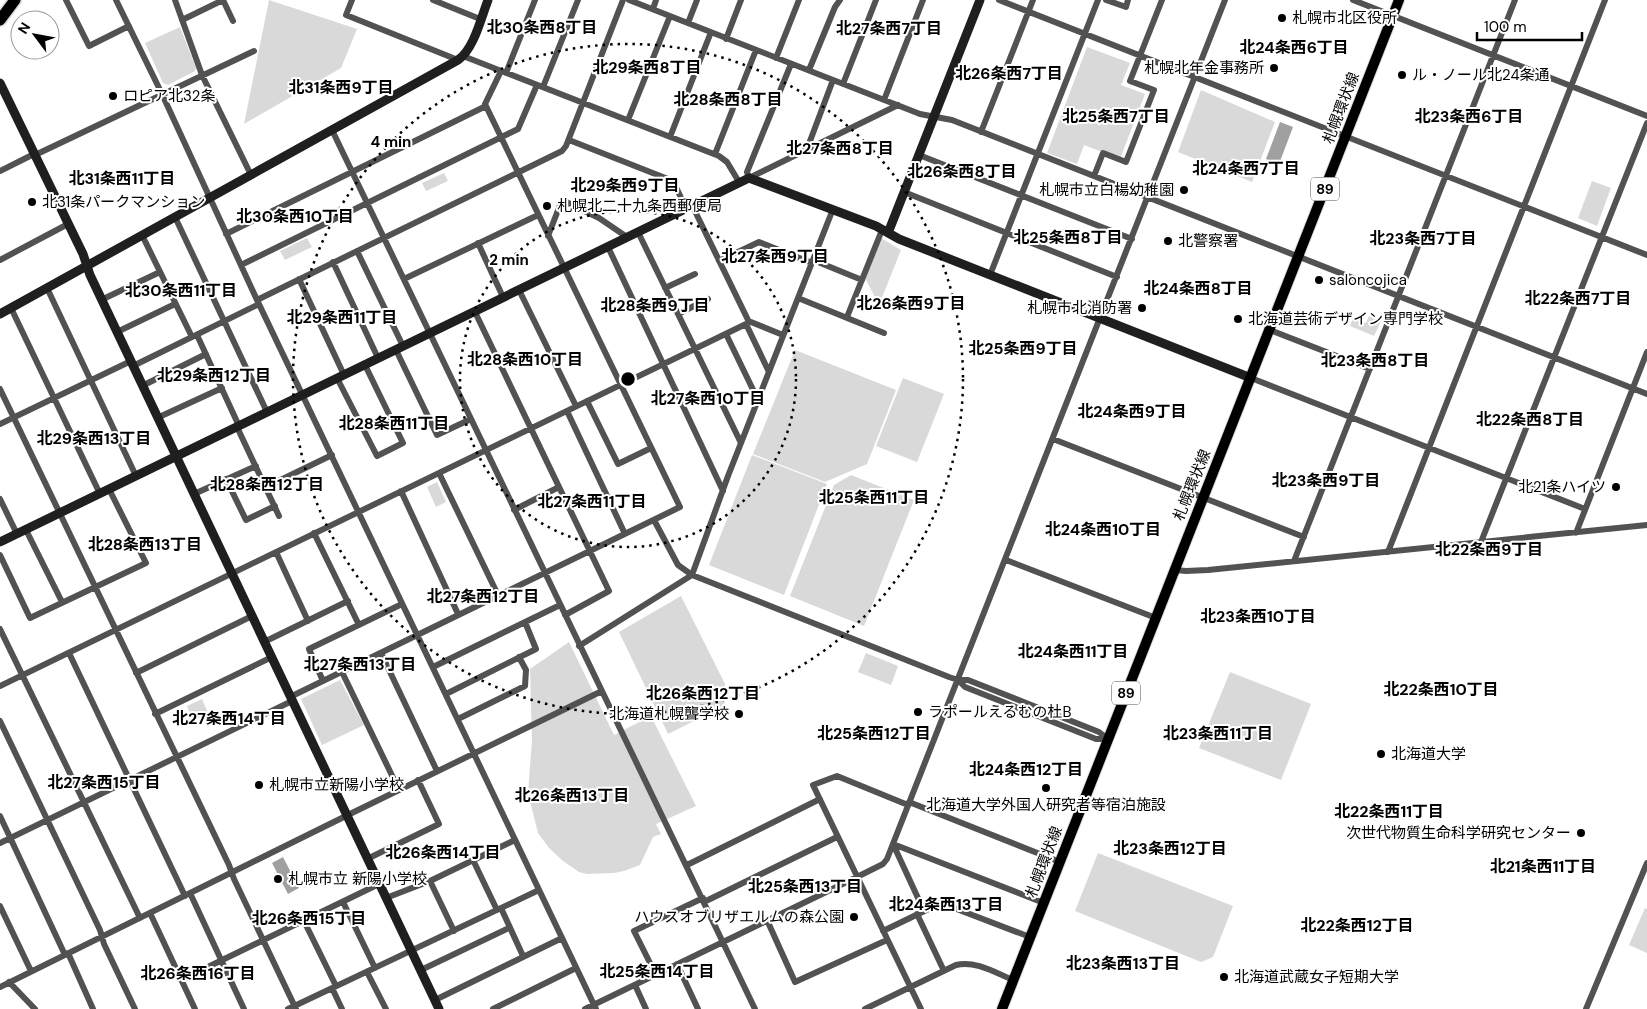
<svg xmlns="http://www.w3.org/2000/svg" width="1647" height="1009" viewBox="0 0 1647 1009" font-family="'DM Sans','Noto Sans JP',sans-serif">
	<rect width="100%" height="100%" fill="#fff"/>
	<!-- green -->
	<path fill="#d9d9d9" d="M269,0l88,29 -16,39 -97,56z
		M180,27l16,41 -1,3 -27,14 -5,-2 -18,-40z
		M1087,47l43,16 -9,22 24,9 -25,65 -36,-14 -7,19 -30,-11z
		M1201,90l74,32 -23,60 -74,-30z
		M444,173l4,8 -22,10 -4,-8z
		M1592,181l19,7 -14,38 -19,-8z
		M307,238l5,9 -27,13 -5,-9z
		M881,238l20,12 -22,55 -14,-27z
		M1369,316l12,5 -7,15 -24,-10 3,-8 13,5z
		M795,350l101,40 -29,74 -42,18 -72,-28z
		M903,378l41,16 -27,68 -41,-16z
		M752,455l75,29 -43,111 -75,-30z
		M851,475l63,25 -50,126 -74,-30 44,-111z
		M437,482l9,20 -10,5 -9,-20z
		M681,596l44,88 -1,22 -56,28 -49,-102z
		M569,642l45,93 37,-19 45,90 -40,18 5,10 -8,3 -13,28 -16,6 -10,2 -27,1 -8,-2 -16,-11 -14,-13 -11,-15 -10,-40 4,-53 -2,-71z
		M866,653l32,13 -7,19 -33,-13z
		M1230,672l81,32 -30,76 -82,-32z
		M340,680l24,45 -42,20 -21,-46z
		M202,699l6,14 -15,8 -6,-15z
		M1098,853l135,53 -20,51 -12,5 -126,-51z
		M1645,908l2,1v44l-18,-8z"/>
	<!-- water -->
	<path fill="#a0a0a0" d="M1280,122l13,5 -14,37 -13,-5z
		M283,857l16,31 -11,6 -16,-31z"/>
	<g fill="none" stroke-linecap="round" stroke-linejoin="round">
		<defs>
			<path id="primary" d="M1002,1009l397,-1009"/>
			<path id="highway" d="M0,20l15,-20"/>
		</defs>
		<!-- primary casing -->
		<use href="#primary" stroke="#dbdbdb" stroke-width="12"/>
		<!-- highway casing -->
		<use href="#highway" stroke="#dbdbdb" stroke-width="14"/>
		<!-- street -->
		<path stroke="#525252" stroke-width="6" d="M66,0l23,46 40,-20
			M116,0l46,94 95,206 339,709
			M175,0l27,75 49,100
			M223,0l10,21
			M352,0l-6,15 112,45
			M433,0l47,19
			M629,0l291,114 32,6 695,274
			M999,0l648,255
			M1106,0l20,7 2,-7
			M1353,0l294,116
			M653,9l3,-9
			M182,20l41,-20
			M688,23l9,-23
			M726,39l15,-39
			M463,56l256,100 8,6 12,20
			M776,58l23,-58
			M791,64l-44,108 2,6 149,-73
			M809,70l26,-63 5,-7
			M506,73l29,-73
			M843,84l33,-84
			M543,87l35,-87
			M884,100l39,-100
			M628,120l42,-104
			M332,130l423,879
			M981,132l52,-132
			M670,137l41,-105
			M569,140l104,41 13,27
			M807,149l26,-69
			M715,154l41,-104
			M35,155l219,-104
			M919,155l213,84
			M0,171l34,-17
			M1094,176l9,-23 23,9 28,-72 -24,-9 32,-81
			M904,192l213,85
			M692,205l57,117
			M175,217l92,195
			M638,232l103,211
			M226,234l260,-128
			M142,235l50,102
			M548,236l14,-36 37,18 28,19
			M478,243l25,54
			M608,247l115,244
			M357,251l46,95
			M0,260l68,-36
			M813,260l49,20
			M719,261l40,-19 53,21
			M333,262l45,96
			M241,265l277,-136 19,-44
			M990,275l108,-275
			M299,279l45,96
			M404,279l134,-64
			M47,288l89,188
			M665,288l30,-14
			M519,290l57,116
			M798,298l86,35
			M101,300l59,-28
			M257,300l305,-149 4,-5 57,-146
			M11,308l89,186
			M475,312l134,279 -44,24
			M678,314l30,-15
			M847,317l35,-87
			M746,324l23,48
			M1270,330l100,39
			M117,332l58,-28
			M726,334l32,66
			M197,335l42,91
			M396,350l41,85 34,-16
			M133,366l126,-62
			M337,378l40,78 26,-13 -38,-78
			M1251,378l334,131
			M142,386l64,-32
			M0,389l229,476 5,14 62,130
			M587,401l31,63 33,-16
			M567,411l58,123
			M157,418l65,-30
			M0,424l131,-63
			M237,427l42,89
			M1053,439l251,98
			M439,473l59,122
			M226,479l20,41 29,-14
			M266,487l66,-32
			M401,491l57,123
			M194,494l62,-28
			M0,499l17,35
			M514,510l45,-23
			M654,520l24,45 14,10 36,-99 105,-267
			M26,530l36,72
			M314,533l45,92
			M1576,533l71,-181
			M1481,542l166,-419
			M276,552l32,69
			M1388,552l217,-552
			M0,555l30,63 116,-55 -37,-74
			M1006,560l150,58
			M1294,561l221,-561
			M1175,570l11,1 22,-1 439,-45
			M0,629l140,289
			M264,642l84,-41
			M579,646l113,-71 257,102 9,3 7,7 131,52h12
			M69,653l116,243
			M381,653l56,118
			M433,667l127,-62
			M342,672l57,118
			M136,673l116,-57
			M958,680h10l131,52 9,7
			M323,681l-14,-32 93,-45
			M0,686l746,-362 5,-2 32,13
			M446,694l90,-45 -11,-27
			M290,697l390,-190 -195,-403 16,-33
			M155,714l117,-57
			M458,719l67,-33 1,-16 -7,-13
			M0,721l100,209 4,14 31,65
			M909,802l151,60
			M908,805l-71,-29 -24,9 108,224
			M0,816l65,139
			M0,843l292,-142
			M893,844l151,59
			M893,844l31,67
			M367,859l72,-35 -21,-44
			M473,860l24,50
			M687,865l133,-66
			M430,881l24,50
			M190,893l54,116
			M386,898l44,-17 85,-41
			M343,902l32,66
			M704,902l133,-65
			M0,906l31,65
			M501,908l22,48
			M150,913l45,96
			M917,914l27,57
			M767,920l28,62 92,-42
			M304,921l32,65
			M883,931l58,-28 89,34
			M68,953l25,56
			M677,964l21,45
			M421,970l88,-42
			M367,972l19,37
			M656,975l-22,-44 69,-33
			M181,980l198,-96
			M9,982l26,27
			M635,985l11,24
			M0,987l354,-175 248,-121
			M332,988l10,21
			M435,1000l127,-62
			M288,1009l251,-119
			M493,1009l83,-41
			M585,1009l272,-132 26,-13 4,-5 338,-859
			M865,1009l91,-44c19,-5 40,8 57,15
			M1586,1009l61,-146"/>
		<!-- secondary -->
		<path stroke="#1f1f1f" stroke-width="9" d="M0,83l83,171 7,21 349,734
			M888,233l92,-233
			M0,314l458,-254c16,-11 23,-42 30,-60
			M0,542l749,-364 127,48 23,13 352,139"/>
		<!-- primary -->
		<use href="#primary" stroke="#000" stroke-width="10"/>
		<!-- highway -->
		<use href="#highway" stroke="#000" stroke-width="11"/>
	</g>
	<!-- distance rings -->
	<g fill="none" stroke="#000" stroke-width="2.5" stroke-dasharray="2.5 5">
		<circle cx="628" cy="379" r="168"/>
		<circle cx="628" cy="379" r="335"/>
	</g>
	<!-- markers -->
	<g fill="#000" stroke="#fff" stroke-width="2">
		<circle cx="1282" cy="18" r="5"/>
		<circle cx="1274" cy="68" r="5"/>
		<circle cx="1402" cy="75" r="5"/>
		<circle cx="113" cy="96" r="5"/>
		<circle cx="1184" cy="190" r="5"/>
		<circle cx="32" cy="202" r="5"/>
		<circle cx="547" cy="206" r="5"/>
		<circle cx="1168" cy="241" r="5"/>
		<circle cx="1319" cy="280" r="5"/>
		<circle cx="1142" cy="308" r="5"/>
		<circle cx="1238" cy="319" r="5"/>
		<circle cx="1616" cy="487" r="5"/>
		<circle cx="918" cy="712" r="5"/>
		<circle cx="739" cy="714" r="5"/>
		<circle cx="1381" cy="754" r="5"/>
		<circle cx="259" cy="785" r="5"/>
		<circle cx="1046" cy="788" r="5"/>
		<circle cx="1581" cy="833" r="5"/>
		<circle cx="278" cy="879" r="5"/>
		<circle cx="854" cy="917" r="5"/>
		<circle cx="1224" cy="977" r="5"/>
	</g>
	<g text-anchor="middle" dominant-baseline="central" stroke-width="4" stroke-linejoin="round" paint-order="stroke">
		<!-- shield labels -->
		<g fill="#fff" stroke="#4c4c4c" stroke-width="1">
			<rect x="1311" y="177.5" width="28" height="23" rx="4"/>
			<rect x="1112" y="681.5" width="28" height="23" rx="4"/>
		</g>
		<g font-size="14" font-weight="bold" fill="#000">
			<text x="1325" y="189">89</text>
			<text x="1126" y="693">89</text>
		</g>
		<!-- poi labels -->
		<g font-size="15" fill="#000" stroke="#fff" text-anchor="start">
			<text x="1292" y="18">札幌市北区役所</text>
			<text x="1264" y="68" text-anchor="end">札幌北年金事務所</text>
			<text x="1412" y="75">ル・ノール北24条通</text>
			<text x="123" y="96">ロピア北32条</text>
			<text x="1174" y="190" text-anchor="end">札幌市立白楊幼稚園</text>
			<text x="42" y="202">北31条パークマンション</text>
			<text x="557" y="206">札幌北二十九条西郵便局</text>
			<text x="1178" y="241">北警察署</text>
			<text x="1329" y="280">saloncojica</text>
			<text x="1132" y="308" text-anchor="end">札幌市北消防署</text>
			<text x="1248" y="319">北海道芸術デザイン専門学校</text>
			<text x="1606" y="487" text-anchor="end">北21条ハイツ</text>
			<text x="928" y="712">ラポールえるむの杜B</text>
			<text x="729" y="714" text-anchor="end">北海道札幌聾学校</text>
			<text x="1391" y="754">北海道大学</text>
			<text x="269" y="785">札幌市立新陽小学校</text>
			<text x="1046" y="805" text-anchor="middle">北海道大学外国人研究者等宿泊施設</text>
			<text x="1571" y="833" text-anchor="end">次世代物質生命科学研究センター</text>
			<text x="288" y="879">札幌市立 新陽小学校</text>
			<text x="844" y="917" text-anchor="end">ハウスオブリザエルムの森公園</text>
			<text x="1234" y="977">北海道武蔵女子短期大学</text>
		</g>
		<!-- street labels -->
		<g font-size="15" fill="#000" stroke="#fff">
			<text transform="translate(1341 108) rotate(-69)">札幌環状線</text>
			<text transform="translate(1192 485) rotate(-68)">札幌環状線</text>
			<text transform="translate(1044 862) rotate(-69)">札幌環状線</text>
		</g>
		<!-- neighbourhood labels -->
		<g font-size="16" font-weight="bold" fill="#000" stroke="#fff">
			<text x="542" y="27">北30条西8丁目</text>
			<text x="889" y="28">北27条西7丁目</text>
			<text x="1294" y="47">北24条西6丁目</text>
			<text x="647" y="67">北29条西8丁目</text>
			<text x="1009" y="73">北26条西7丁目</text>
			<text x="341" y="87">北31条西9丁目</text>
			<text x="728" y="99">北28条西8丁目</text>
			<text x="1116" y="116">北25条西7丁目</text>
			<text x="1469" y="116">北23条西6丁目</text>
			<text x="840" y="148">北27条西8丁目</text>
			<text x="1246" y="168">北24条西7丁目</text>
			<text x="962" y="171">北26条西8丁目</text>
			<text x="122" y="178">北31条西11丁目</text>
			<text x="625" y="185">北29条西9丁目</text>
			<text x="295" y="216">北30条西10丁目</text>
			<text x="1068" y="237">北25条西8丁目</text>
			<text x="1423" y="238">北23条西7丁目</text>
			<text x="775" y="256">北27条西9丁目</text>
			<text x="1198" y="288">北24条西8丁目</text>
			<text x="181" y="290">北30条西11丁目</text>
			<text x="1578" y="298">北22条西7丁目</text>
			<text x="911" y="303">北26条西9丁目</text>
			<text x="655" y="305">北28条西9丁目</text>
			<text x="342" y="317">北29条西11丁目</text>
			<text x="1023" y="348">北25条西9丁目</text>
			<text x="525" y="359">北28条西10丁目</text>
			<text x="1375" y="360">北23条西8丁目</text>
			<text x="214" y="375">北29条西12丁目</text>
			<text x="708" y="398">北27条西10丁目</text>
			<text x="1132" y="411">北24条西9丁目</text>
			<text x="1530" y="419">北22条西8丁目</text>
			<text x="394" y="423">北28条西11丁目</text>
			<text x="94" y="438">北29条西13丁目</text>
			<text x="1326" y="480">北23条西9丁目</text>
			<text x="267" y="484">北28条西12丁目</text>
			<text x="874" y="497">北25条西11丁目</text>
			<text x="592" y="501">北27条西11丁目</text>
			<text x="1103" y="529">北24条西10丁目</text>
			<text x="145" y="544">北28条西13丁目</text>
			<text x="1489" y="549">北22条西9丁目</text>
			<text x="483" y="596">北27条西12丁目</text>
			<text x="1258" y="616">北23条西10丁目</text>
			<text x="1073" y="651">北24条西11丁目</text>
			<text x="360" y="664">北27条西13丁目</text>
			<text x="1441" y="689">北22条西10丁目</text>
			<text x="703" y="693">北26条西12丁目</text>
			<text x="229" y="718">北27条西14丁目</text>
			<text x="874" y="733">北25条西12丁目</text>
			<text x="1218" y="733">北23条西11丁目</text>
			<text x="1026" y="769">北24条西12丁目</text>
			<text x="104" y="782">北27条西15丁目</text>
			<text x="572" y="795">北26条西13丁目</text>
			<text x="1389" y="811">北22条西11丁目</text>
			<text x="1170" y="848">北23条西12丁目</text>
			<text x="443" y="852">北26条西14丁目</text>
			<text x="1543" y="866">北21条西11丁目</text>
			<text x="805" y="886">北25条西13丁目</text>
			<text x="946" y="904">北24条西13丁目</text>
			<text x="309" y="918">北26条西15丁目</text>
			<text x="1357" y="925">北22条西12丁目</text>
			<text x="1123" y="963">北23条西13丁目</text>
			<text x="657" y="971">北25条西14丁目</text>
			<text x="198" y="973">北26条西16丁目</text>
		</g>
	</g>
	<circle cx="628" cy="379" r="8" fill="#000" stroke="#fff" stroke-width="2.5"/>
	<g font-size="15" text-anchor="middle" font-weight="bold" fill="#000" stroke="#fff" stroke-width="4" stroke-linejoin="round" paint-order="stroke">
		<text x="391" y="147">4 min</text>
		<text x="509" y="265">2 min</text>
	</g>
	<!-- north arrow -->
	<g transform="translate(35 35) rotate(302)"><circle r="24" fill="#ffffff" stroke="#999999"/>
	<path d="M0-4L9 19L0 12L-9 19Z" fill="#000000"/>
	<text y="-8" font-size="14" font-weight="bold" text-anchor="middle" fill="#000000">N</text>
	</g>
	<!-- scale -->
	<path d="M1477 32v8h105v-8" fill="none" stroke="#000000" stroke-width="2.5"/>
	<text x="1484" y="32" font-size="15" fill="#000000" stroke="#ffffff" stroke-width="4" paint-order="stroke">100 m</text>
</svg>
